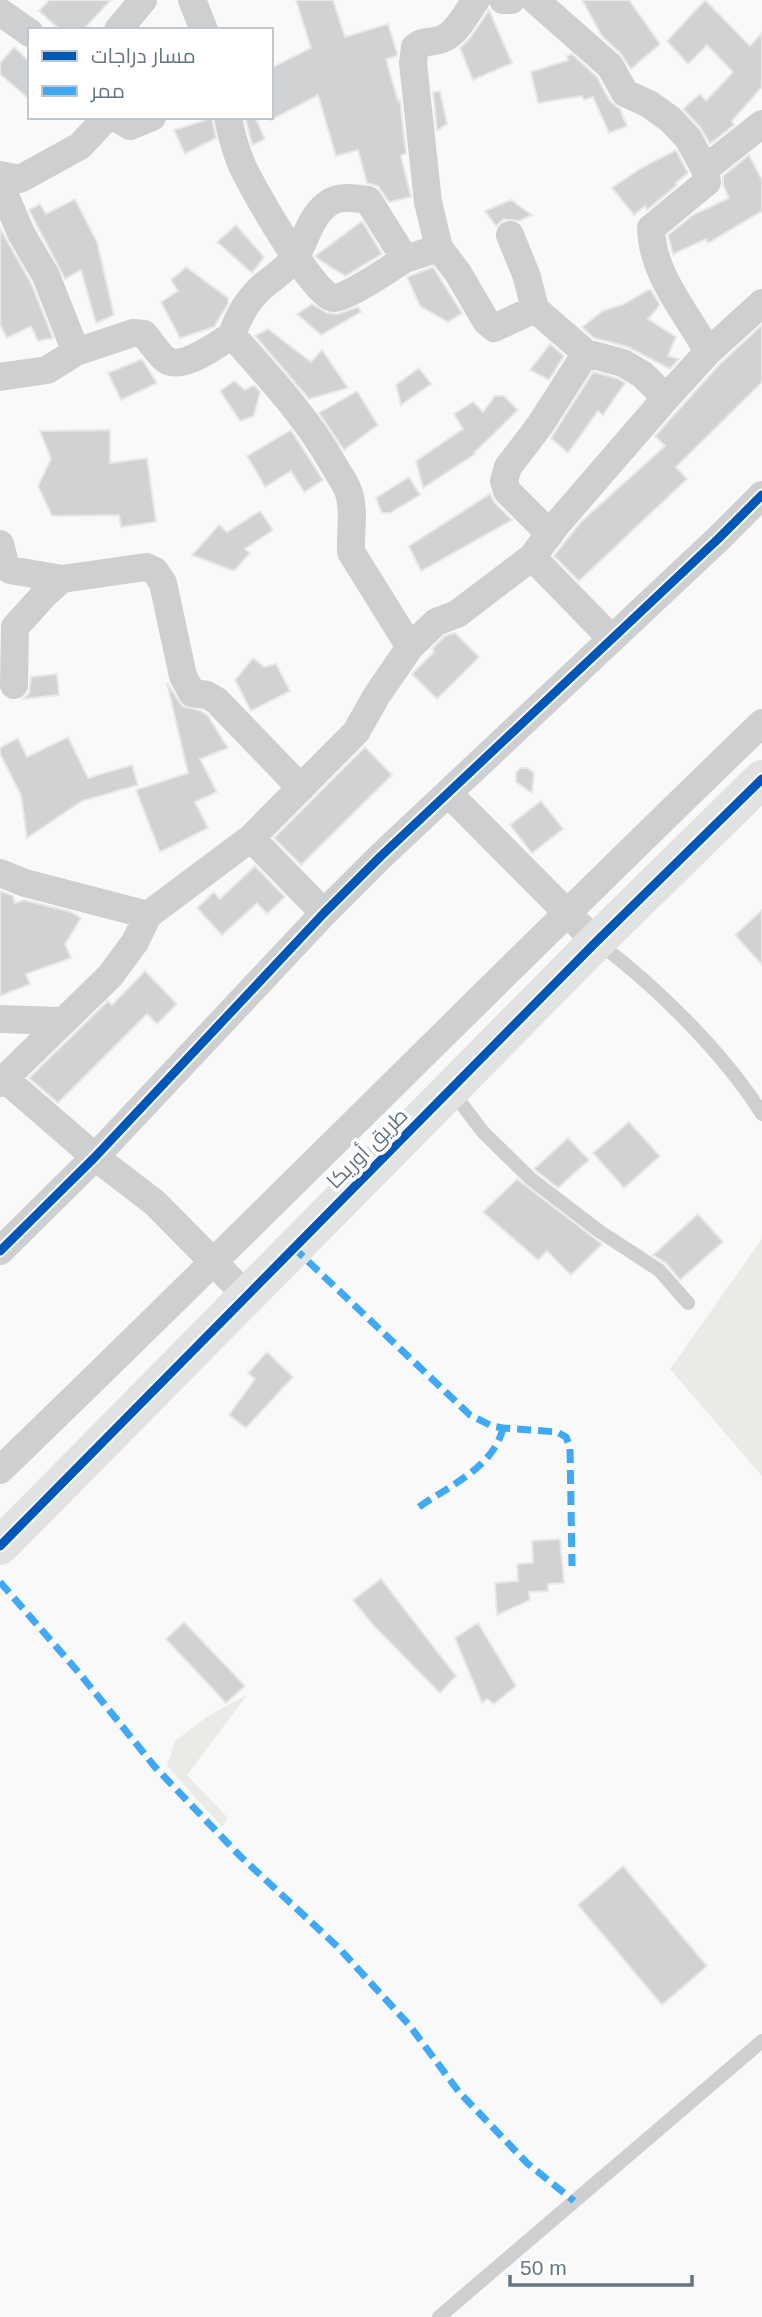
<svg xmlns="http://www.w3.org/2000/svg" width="762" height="2317" viewBox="0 0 762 2317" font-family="Arial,Cairo,sans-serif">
	<rect width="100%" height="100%" fill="#f9f9f9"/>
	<!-- green -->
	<path fill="#e8ebe6" d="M762,1239v237l-92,-107z
		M247,1695l-60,80 41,43 -6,9 -55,-61 8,-25 33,-25z"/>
	<!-- building -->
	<path fill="#d0d2d3" stroke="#e8e8e8" stroke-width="2" d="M49,0h62l-28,30h-23l-21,-19z
		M296,0h37l12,37 43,-13 9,29v3l-11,3 12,42 2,-1 6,53 -5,3 10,41 -22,5 -11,-16 -11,-3 -9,-33 -22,6 -18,-61 -47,25v-52l40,-20z
		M582,0h47l31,44 -29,25 -10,-15 -19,-18z
		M705,0l45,46 12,-13v54l-30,34 2,4 -24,19 -10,-17 -17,-18 17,-15 6,7 27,-29 -26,-27 -19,19 -21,-23z
		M489,10l23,53 -39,17 -13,-32 10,-10z
		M14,47l16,15v38l-30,-26v-11z
		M572,54l25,23 13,24 10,8 7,17 -18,7 -16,-36 -9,3 -2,-4 -44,7 -7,-31 37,-12 -1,-4z
		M440,91l7,33 -10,7 -4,-39z
		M245,117h10l10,22 -13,6z
		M212,118l4,20 -31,16 -11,-24z
		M676,150l12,23 -12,10 1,2 -30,25 -2,-4 -11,9 -22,-27 29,-20z
		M749,155l13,25v31l-54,32 -2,-4 -33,15 -5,-19 25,-20 36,-17 -6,-13v-9z
		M75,199l22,43 17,73 -18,8 -15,-53 -16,9 -36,-69 11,-6 6,10z
		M511,200l21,15 -13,6 -15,-2 -8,7 -11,-15z
		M362,221l20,33 -37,22 -27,-17 -3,-3z
		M236,225l28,32 -12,16 -35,-31z
		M0,228l31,55 22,55 -15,3 -7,-15 -24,12 -7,-14z
		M186,267l42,31v6l-14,23 -34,11 -19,-36 17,-11 -7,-11z
		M433,267l29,46 -14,9 -28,-16 -13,-29z
		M648,290h3l9,15 -12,14 28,18 -8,19 11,3 -9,10 -42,-22 -34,-9 -12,-11 21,-16 21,-7z
		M312,304l15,9 11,1 20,-7 3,5 -40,23 -24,-21z
		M762,325v57l-86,85 11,12 -108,102 -25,-25 27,-34 84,-76 -10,-10 65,-72z
		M268,329l43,33 11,-12 26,38 -39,11 -54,-63z
		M550,344l14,12 -15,24 -19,-10z
		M142,359l15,24 -36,17 -13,-27z
		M419,368l12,16 -30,21 -5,-20z
		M593,372l23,6 9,5 -22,32 -5,-4 -30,42 -17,-15z
		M234,381l11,9 9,-5 6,7 -6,24 -14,5 -20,-30z
		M357,391l21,34 -34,25 -25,-37z
		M495,396h9l14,14 -44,43 1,1 -52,34 -7,-27 47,-32 -9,-15 19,-12 10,10z
		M110,430v33l37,-5 9,64 -35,5 -2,-12 -67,1 -14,-30 13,-27 -11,-28z
		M291,430l32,50 -19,12 -13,-21 -26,16 -18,-31z
		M409,477l11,18 -30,18h-8l-6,-15z
		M490,494l5,9 17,17 -91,51 -12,-25z
		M260,511l13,19 -28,19 5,4 -16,18 -42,-16 27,-30 8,7z
		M455,633l24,24 -42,42 -25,-25 22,-22 -2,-3 13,-13z
		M253,658l11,9 12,-3 14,27 -39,20 -16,-31z
		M57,674l2,21 -36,4 6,-6 2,-16z
		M167,683l15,23 19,5 7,5 20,32 -28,11 17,33 -22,10 13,26 -48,24 -24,-62 52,-17z
		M68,737l20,41 44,-13 6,20 -56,16 -55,37 -6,-43 -21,-41v-6l18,-10 9,19z
		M365,747l27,28 -91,90 -27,-27z
		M520,768h7l7,5 -2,20 -16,-11v-9z
		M541,801l22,28 -31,24 -22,-28z
		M255,866l30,31 -18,17 -10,-11 -35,32 -25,-27 17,-16 6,7z
		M0,891l13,5 2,7 9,-3 47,12 10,6 -16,26 6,14 -45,16 4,10 -30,12z
		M762,910v55l-27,-30z
		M145,971l32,33 -20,20 -10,-10 -89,89 -29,-25 79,-77 4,4z
		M629,1122l31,34 -36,32 -31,-35z
		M568,1138l21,22 -31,28 -24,-19z
		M517,1179l85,65 -31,31 -24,-24 -9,9 -55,-48z
		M698,1214l25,28 -43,38 -14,-17 -13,-8z
		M267,1352l26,25 -47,51 -17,-13 26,-36 -7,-6z
		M560,1539l4,44 -16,1v7l-19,1 1,8 -33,15 -2,-32 23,-2 -1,-17 16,-1 -1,-22z
		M381,1579l75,97 -16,17 -67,-68 -20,-25z
		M184,1622l61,64 -19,17 -60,-64z
		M478,1623l38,63 -22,18 -7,-5 -5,4 -27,-65z
		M623,1866l84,100 -45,39 -84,-100z"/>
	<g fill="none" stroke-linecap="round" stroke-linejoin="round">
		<!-- lane -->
		<path stroke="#cecfd0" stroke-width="14" d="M597,942c58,43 127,111 165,172
			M451,1090l32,42 48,47 68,52 60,39 29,33
			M439,2317l323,-276"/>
		<!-- street -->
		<path stroke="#cecfd0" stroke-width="28" d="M192,0l12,30
			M503,0h8
			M535,0l75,66 15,27 24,11 21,15 18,19 17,31 2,13 -56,46c1,47 36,85 57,124
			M0,12l30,21
			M118,30l25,-30
			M115,117l15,9 22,-9
			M228,117c3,17 7,31 13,46 9,22 74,135 93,135 15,-1 56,-30 71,-39
			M705,169l57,-45
			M0,175l20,4 60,-33 27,-29
			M0,184l21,49 25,43 30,76
			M510,235l17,42 8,32
			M439,248l-11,-46 -15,-139 2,-16c8,-7 17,-4 27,-8 15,-5 25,-27 34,-39
			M232,335c36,41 74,81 101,129 5,9 13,19 16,29 6,20 1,38 2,59l59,95
			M0,377l47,-7 29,-18 57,-19 11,1c7,8 14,20 22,26 16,11 52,-16 66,-25 6,-19 17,-37 32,-50 11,-9 24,-17 32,-29 10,-17 14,-38 30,-51 11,-10 29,-7 42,-5l37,59 34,-11 19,25 28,48 8,7 41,-19 51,44 37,10 20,12 23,23
			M550,534l-43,-43 -3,-10 4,-14 32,-42 46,-72
			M0,544l5,19 5,7 52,9
			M532,557l25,-33 109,-126 42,-46 54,-49
			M14,685l1,-58 30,-33 17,-15 84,-12 9,4 8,12 20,93 9,17 15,2 10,6 84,87
			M448,793l148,149
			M251,838l105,-106 21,-37 33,-48 26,-25 21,-8 75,-57 80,82
			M0,873l25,10 123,32 103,-77 73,75
			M0,1019l62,2
			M5,1079l90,78 60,46 91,92
			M0,1083l110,-107 25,-34 13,-27
			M0,1251l95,-94 229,-244 56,-56 338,-318 44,-44
			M0,1470c256,-247 506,-500 762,-747"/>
		<!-- secondary -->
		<path stroke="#e1e2e2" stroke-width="38" d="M0,1546l596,-604 166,-163"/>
		<!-- quiet -->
		<path stroke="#3fa9f5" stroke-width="7" stroke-dasharray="14 7" stroke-linecap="butt" d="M293,1247l177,168 22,11 11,2 54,4 9,5 4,10 2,119
			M419,1507c30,-21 75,-40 84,-79
			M0,1582l80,92 75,93 85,89 99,92 71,78 49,66 68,71 47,38"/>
		<defs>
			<path id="cycleway" d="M0,1251l95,-94 229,-244 56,-56 338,-318 44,-44
				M0,1546l596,-604 166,-163"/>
		</defs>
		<!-- cycleway casing -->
		<use href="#cycleway" stroke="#fff" stroke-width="13"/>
		<!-- cycleway -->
		<use href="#cycleway" stroke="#0057b8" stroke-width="9"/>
	</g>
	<g text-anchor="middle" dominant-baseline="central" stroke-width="7" stroke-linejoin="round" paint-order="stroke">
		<!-- street labels -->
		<g font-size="21" fill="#657683" stroke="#fff">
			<text transform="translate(367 1148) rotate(-45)">طريق أوريكا</text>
		</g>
	</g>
	<!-- legend -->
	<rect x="28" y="28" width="245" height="91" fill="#ffffff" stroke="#c1c8cd" stroke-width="2"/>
	<rect x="42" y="51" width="35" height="10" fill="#0057b8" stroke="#c1c8cd" stroke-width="2"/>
	<text x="91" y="63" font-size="21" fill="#657683">مسار دراجات</text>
	<rect x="42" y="86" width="35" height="10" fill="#3fa9f5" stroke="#c1c8cd" stroke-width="2"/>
	<text x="91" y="98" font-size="21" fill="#657683">ممر</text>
	<!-- scale -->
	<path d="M510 2275v10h182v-10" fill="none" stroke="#657683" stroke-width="3.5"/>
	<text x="520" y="2275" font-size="21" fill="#657683" stroke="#ffffff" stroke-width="5" paint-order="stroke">50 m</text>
</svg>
